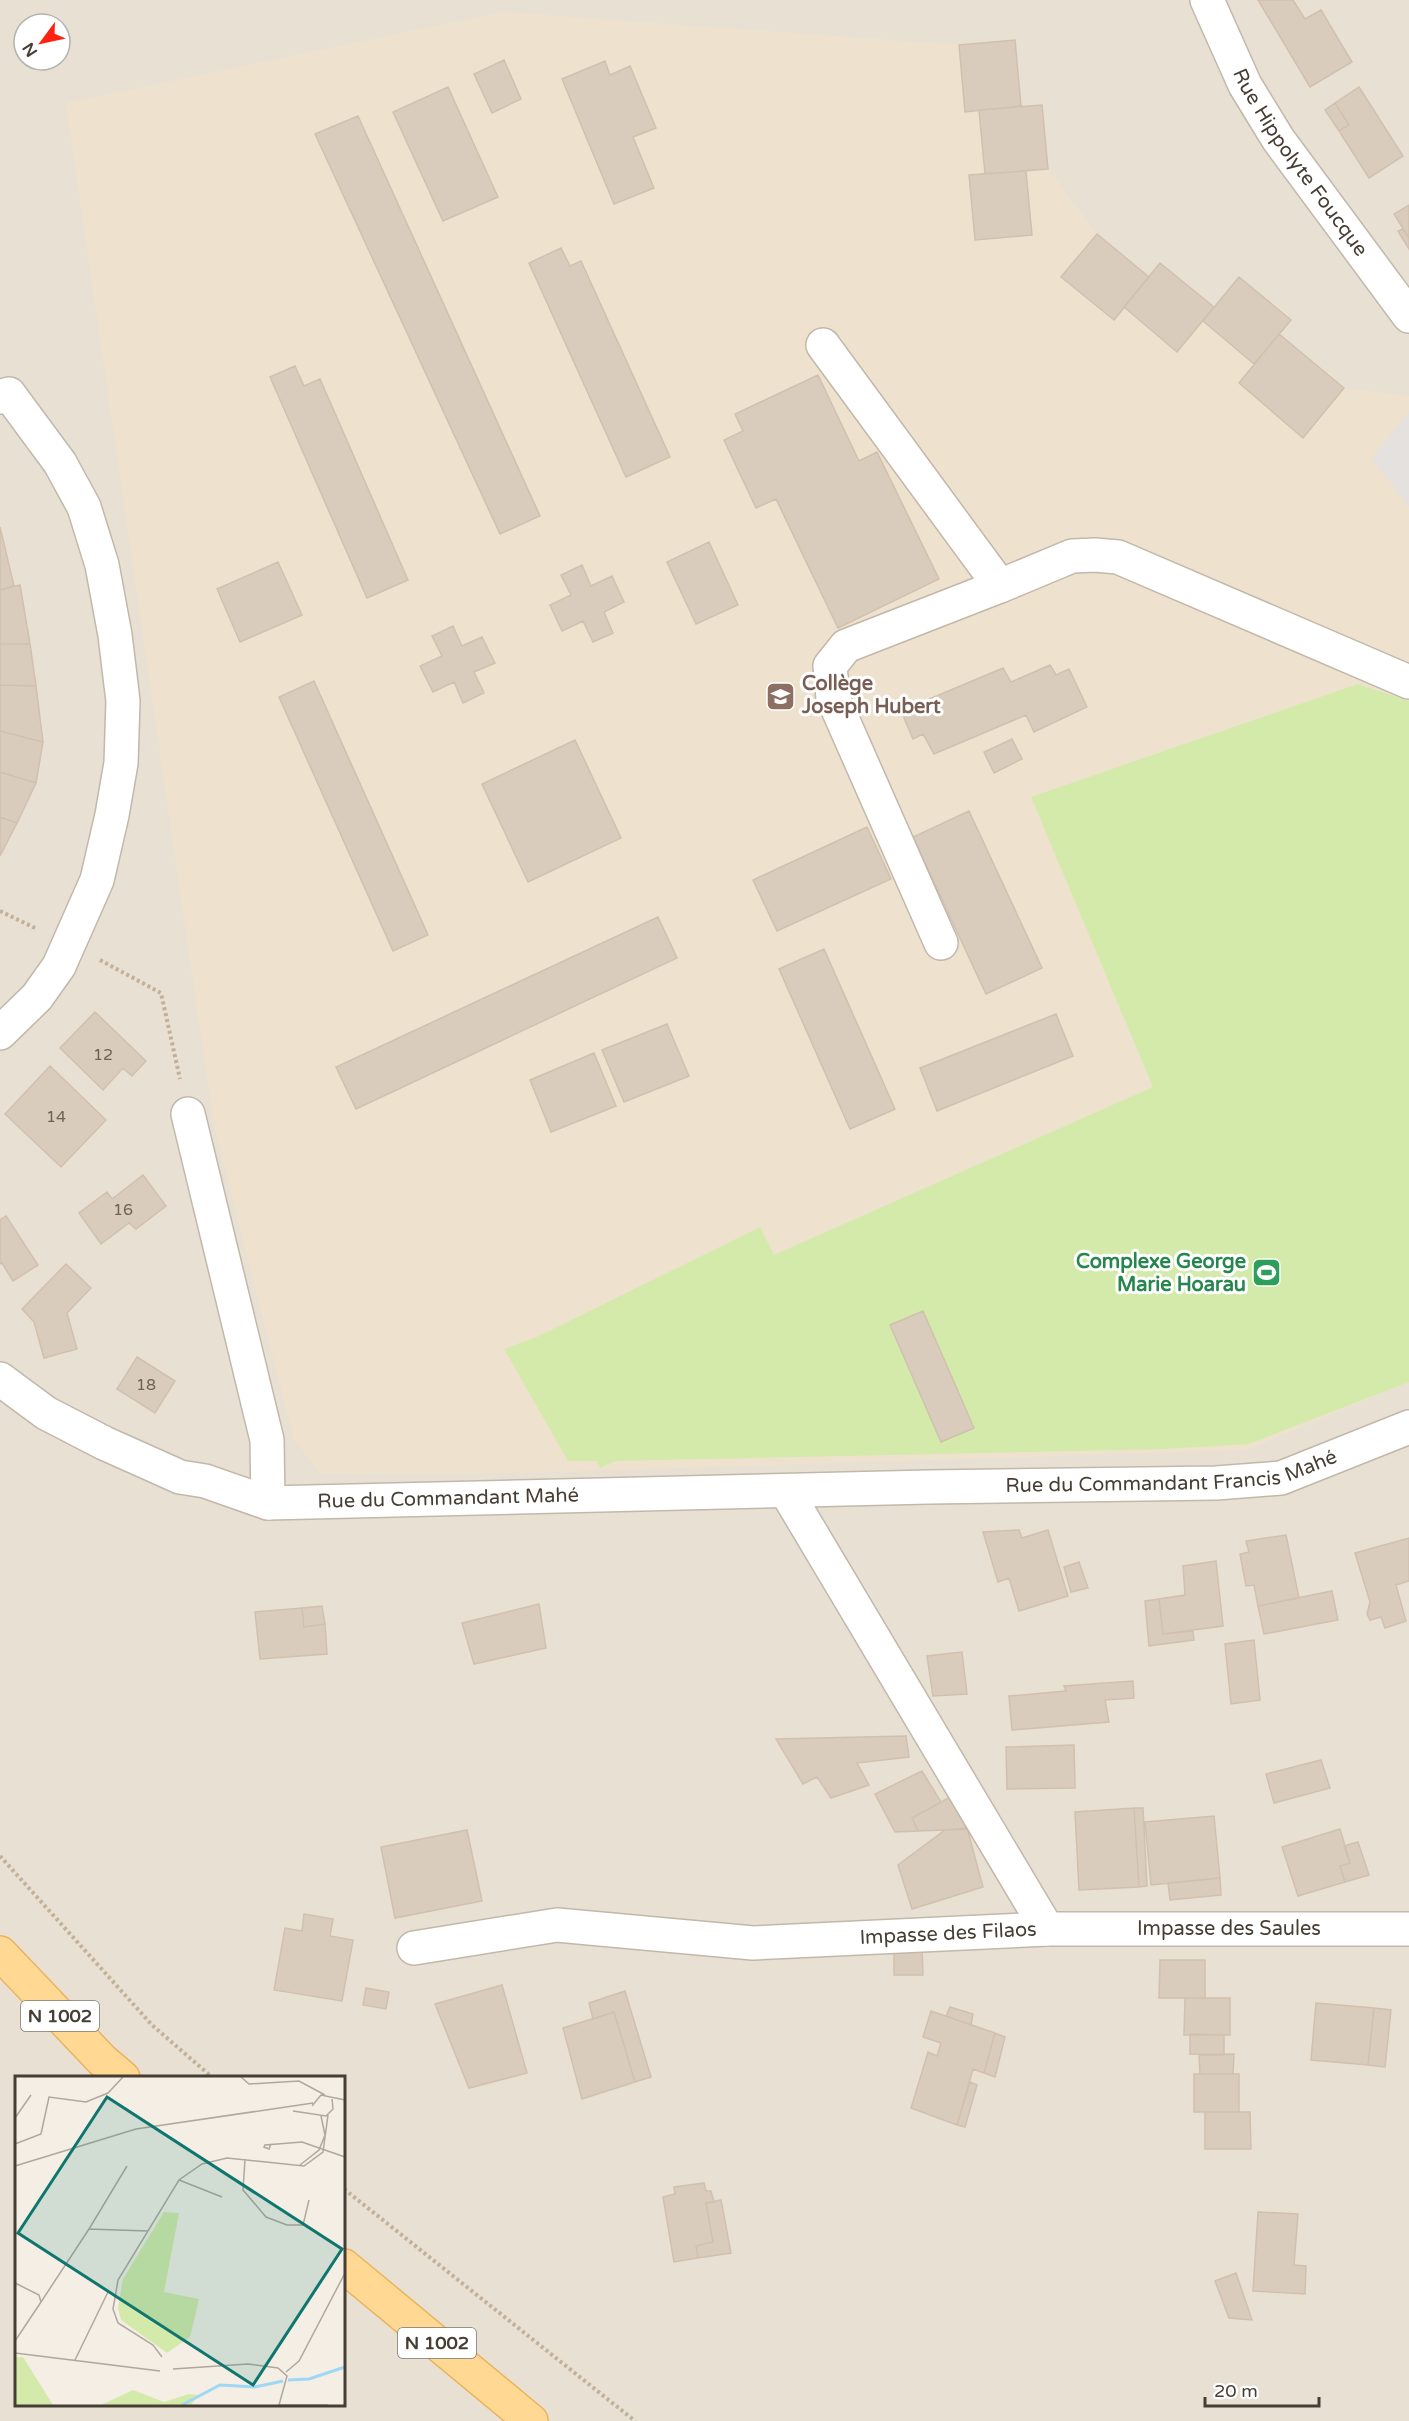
<svg xmlns="http://www.w3.org/2000/svg" width="1409" height="2421" viewBox="0 0 1409 2421" font-family="'Varela Round',sans-serif">
	<rect width="100%" height="100%" fill="#f4eee5"/>
	<!-- residential -->
	<path fill="#e8e0d3" fill-rule="evenodd" d="M0,0h1409v2421h-1409zM24,24h36v36h-36zM16,2078h328v326h-328z"/>
	<!-- education -->
	<path fill="#eee2ce" d="M503,12l456,33 56,-5 6,66 21,-1 6,64 49,65 52,43 11,-14 54,44 25,-30 52,43 -12,14 65,54 65,8v986l-163,68 -728,23h-198l-26,-34 -80,-313 -148,-1023z"/>
	<!-- green -->
	<path fill="#d3eaab" d="M1358,684l51,17v681l-160,62 -85,5 -549,12 -15,7 -3,-7h-29l-64,-112 35,-13 221,-109 14,28 379,-168 -122,-290z"/>
	<!-- parking -->
	<path fill="#e4e1de" d="M1409,411v95l-37,-47z"/>
	<!-- building -->
	<path fill="#d9ccbd" stroke="#d1c0ad" stroke-width="1.5" d="M1258,0h35l12,19 16,-9 31,52 -42,25z
		M1015,40l6,66 -56,6 -6,-67z
		M504,60l17,39 -29,14 -18,-39z
		M605,61l5,14 20,-9 26,62 -23,9 21,51 -40,16 -52,-125z
		M448,87l50,110 -55,24 -50,-109z
		M1359,87l44,69 -34,22 -30,-47 10,-6 -14,-22z
		M1335,103l14,22 -10,6 -14,-21z
		M1042,105l6,64 -63,5 -6,-64z
		M358,116l182,400 -40,18 -185,-400z
		M1026,171l6,64 -57,5 -6,-65z
		M1409,205v33l-15,-24z
		M1403,229l6,9v11l-11,-18z
		M1097,234l52,43 -35,43 -53,-43z
		M561,248l9,18 11,-5 89,196 -44,20 -97,-214z
		M1160,263l54,44 -37,45 -53,-45z
		M1239,277l52,43 -37,44 -51,-43z
		M1279,334l65,54 -41,50 -64,-55z
		M295,366l9,20 16,-7 88,201 -41,18 -97,-221z
		M818,375l41,86 18,-9 62,127 -101,49 -62,-129 -20,9 -32,-68 19,-9 -8,-17z
		M0,527l14,59 -14,4z
		M709,542l29,63 -42,19 -29,-62z
		M278,562l24,53 -62,27 -23,-53z
		M582,565l9,21 21,-10 12,26 -20,10 9,21 -20,9 -10,-21 -21,10 -12,-26 21,-10 -10,-20z
		M20,585l10,59h-30v-54z
		M453,626l9,20 20,-9 13,26 -21,9 10,21 -21,10 -9,-21 -21,10 -13,-26 22,-10 -10,-20z
		M0,644h30l6,42 -36,-1z
		M1050,665l6,10 13,-6 18,38 -53,25 -8,-17 -92,39 -11,-20 -10,5 -12,-28 102,-43 8,14z
		M314,681l114,254 -35,16 -114,-254z
		M0,685l36,1 7,56 -43,-11z
		M0,731l43,11 -7,41 -36,-11z
		M1012,739l10,20 -28,14 -10,-21z
		M575,740l46,98 -93,44 -46,-98z
		M0,772l36,11 -19,40 -17,-6z
		M969,811l73,157 -56,26 -73,-157z
		M0,817l17,6 -17,33z
		M867,827l24,52 -114,52 -24,-51z
		M658,917l19,41 -321,151 -20,-42z
		M824,949l71,160 -45,20 -71,-160z
		M95,1012l51,49 -14,15 -9,-8 -20,22 -43,-42z
		M1056,1014l17,42 -136,55 -17,-43z
		M667,1024l22,52 -65,26 -22,-52z
		M594,1053l22,53 -65,26 -21,-52z
		M50,1066l56,54 -45,47 -56,-53z
		M143,1175l23,31 -30,23 -7,-6 -28,21 -22,-31 28,-21 5,7z
		M6,1216l32,49 -25,16 -11,-18 -2,1v-44z
		M66,1264l25,24 -24,25 10,36 -33,9 -10,-36 -12,-13z
		M923,1311l51,117 -33,14 -51,-117z
		M137,1357l38,24 -20,32 -38,-24z
		M1019,1530l3,8 26,-8 20,66 -49,15 -10,-33 -11,4 -15,-50z
		M1286,1535l13,63 -41,8 -4,-21 -8,1 -6,-32 9,-2 -3,-11z
		M1409,1538v43l-13,4 10,36 -21,7 -4,-11 -11,3 -3,-6 3,-12 -15,-49z
		M1216,1561l7,65 -60,8 -4,-35 26,-4 -2,-29z
		M1079,1562l9,26 -17,4 -7,-25z
		M1332,1591l6,29 -74,14 -6,-28z
		M1159,1599l4,35 30,-3 1,9 -45,6 -4,-45z
		M539,1604l7,44 -72,16 -12,-41z
		M322,1606l3,18 -21,3 -2,-19z
		M302,1608l2,19 21,-3 2,30 -67,5 -5,-47z
		M1254,1640l6,60 -29,4 -6,-60z
		M962,1652l5,42 -34,2 -6,-40z
		M1133,1681l1,17 -29,2 4,22 -97,8 -3,-34 57,-5 -2,-5z
		M906,1736l3,21 -52,6 12,22 -38,13 -14,-21 -14,7 -27,-45z
		M1074,1745l1,43 -68,1 -1,-42z
		M1321,1760l9,28 -56,15 -8,-29z
		M922,1771l19,31 -29,16 6,13 -23,1 -20,-38z
		M952,1796l19,33 -53,2 -6,-13z
		M1134,1808h9l4,78 -8,1z
		M1134,1808l5,79 -60,3 -4,-78z
		M1214,1816l6,62 -69,7 -6,-63z
		M967,1828l16,59 -71,22 -14,-44 47,-35z
		M1340,1829l10,34 -10,3 5,16 -47,14 -16,-49z
		M467,1830l15,71 -87,17 -14,-71z
		M1358,1842l11,33 -24,7 -5,-16 10,-3 -6,-17z
		M1220,1878l1,17 -51,5 -2,-17z
		M304,1914l29,5 -3,17 23,4 -11,61 -68,-11 11,-62 17,3z
		M894,1947h28l1,28h-29z
		M1160,1960h45v38h-46z
		M502,1985l25,88 -58,15 -34,-84z
		M366,1988l23,4 -3,17 -23,-4z
		M625,1991l26,86 -16,5 -21,-70 -21,7 -4,-16z
		M1185,1998h45v37h-46z
		M1316,2003l58,5 -6,57 -57,-5z
		M950,2007l23,7 -2,11 -25,-9z
		M1374,2008l17,2 -6,57 -17,-2z
		M931,2011l64,22 -11,40 -11,-4 -16,56 -46,-17 17,-56 9,4 4,-13 -18,-6z
		M614,2012l21,70 -53,17 -19,-71z
		M995,2033l10,4 -10,40 -11,-4z
		M1190,2034l34,1v20l-34,-1z
		M1234,2054l-1,20h-33l-1,-19z
		M1194,2074h45v38h-45z
		M970,2082l7,3 -12,42 -8,-2z
		M1205,2112h45l1,37h-46z
		M704,2183l2,8h5l3,11 -8,1 7,39 -17,4 2,12 -24,4 -11,-65 12,-3 -1,-7z
		M721,2200l10,53 -33,5 -2,-12 17,-4 -7,-39z
		M1258,2212l40,2 -4,51 12,1 -1,28 -52,-3z
		M1236,2273l16,47 -23,-2 -14,-37z"/>
	<g fill="none" stroke-linecap="round" stroke-linejoin="round">
		<defs>
			<g id="minor">
				<path id="s1" d="M1207,0l38,85 33,54 131,177"/>
				<path d="M823,345l177,241 72,-30 23,-1 23,2 291,125"/>
				<path d="M0,397l9,-3 51,69 24,44 18,58 13,70 8,66 -2,62 -9,52 -15,65 -38,86 -22,31 -37,36"/>
				<path d="M941,943l-108,-245 -3,-32 16,-20 154,-60"/>
				<path d="M188,1114l79,326 1,63"/>
				<path id="s2" d="M0,1379l46,34 58,30 76,34 25,4 63,22 660,-16 288,-4 65,-5 128,-51"/>
				<path id="s3" d="M1047,1929h362"/>
				<path id="s4" d="M414,1948l143,-23 196,18 294,-14 -261,-438"/>
			</g>
			<path id="major" d="M0,1953l102,107 21,18
				M344,2266l187,155"/>
		</defs>
		<!-- minor casing -->
		<use href="#minor" stroke="#c2b8aa" stroke-width="36"/>
		<!-- major casing -->
		<use href="#major" stroke="#eab45d" stroke-width="36"/>
		<!-- path -->
		<path stroke="#c2b098" stroke-width="4" stroke-dasharray="3 3" stroke-linecap="butt" d="M0,911l37,18
			M100,960l61,33 19,86
			M0,1856l152,169 61,53
			M344,2189l291,232"/>
		<!-- minor -->
		<use href="#minor" stroke="#fff" stroke-width="33"/>
		<!-- major -->
		<use href="#major" stroke="#ffd893" stroke-width="33"/>
	</g>
	<!-- icons -->
	<defs>
		<symbol id="school-square" viewBox="-11 -11 22 22"><rect x="-9" y="-9" width="18" height="18" rx="4" fill="#8d6e63" stroke="#fff"/><path d="M0-5L7-2L0 1L-7-2ZM-4 1L0 2.5L4 1V4Q0 6-4 4Z" fill="#fff"/></symbol>
		<symbol id="stadium-square" viewBox="-11 -11 22 22"><rect x="-9" y="-9" width="18" height="18" rx="4" fill="#2e9e5b" stroke="#fff"/><path d="M0-5a6.5 5 0 1 0 0 10a6.5 5 0 1 0 0-10ZM-3.5-1.8h7v3.6h-7Z" fill="#fff"/></symbol>
	</defs>
	<g fill-rule="evenodd">
		<use href="#school-square" x="764" y="680" width="33" height="33"/>
		<use href="#stadium-square" x="1250" y="1256" width="33" height="33"/>
	</g>
	<g text-anchor="middle" dominant-baseline="central" stroke-width="6" stroke-linejoin="round" paint-order="stroke">
		<!-- number labels -->
		<g font-size="16" fill="#6b6256">
			<text x="103" y="1055">12</text>
			<text x="56" y="1117">14</text>
			<text x="123" y="1210">16</text>
			<text x="146" y="1385">18</text>
		</g>
		<!-- shield labels -->
		<g fill="#fff" stroke="#7e7871" stroke-width="1.5">
			<rect x="21" y="2001" width="78" height="30" rx="4.5"/>
			<rect x="398" y="2328" width="78" height="30" rx="4.5"/>
		</g>
		<g font-size="18" font-weight="bold" fill="#463e34">
			<text x="60" y="2016">N 1002</text>
			<text x="437" y="2343">N 1002</text>
		</g>
		<!-- street labels -->
		<g font-size="20" fill="#463e34" stroke="#fff">
			<text stroke="none"><textPath href="#s1" startOffset="188">Rue Hippolyte Foucque</textPath></text>
			<text stroke="none"><textPath href="#s2" startOffset="1203">Rue du Commandant Francis Mahé</textPath></text>
			<text stroke="none"><textPath href="#s2" startOffset="478">Rue du Commandant Mahé</textPath></text>
			<text stroke="none"><textPath href="#s3" startOffset="182">Impasse des Saules</textPath></text>
			<text stroke="none"><textPath href="#s4" startOffset="537">Impasse des Filaos</textPath></text>
		</g>
		<!-- education labels -->
		<g font-size="20" font-weight="bold" fill="#785e54" stroke="#fff" text-anchor="start">
			<text x="802" y="684">Collège<tspan x="802" dy="23">Joseph Hubert</tspan></text>
		</g>
		<!-- leisure labels -->
		<g font-size="20" font-weight="bold" fill="#27864d" stroke="#fff" text-anchor="end">
			<text x="1246" y="1262">Complexe George<tspan x="1246" dy="23">Marie Hoarau</tspan></text>
		</g>
	</g>
	<!-- overview -->
	<g transform="translate(15 2076)">
		<rect width="330" height="330" fill="#f4eee5"/>
		<path d="M149,136l15,1 -15,79 35,7 -9,38 -23,16 -46,-33 -3,-12 5,-29zM0,281h8l30,48h-38zM118,314l31,12 25,-8 9,1 -7,10h-90z" fill="#d3eaab"/>
		<path fill="none" stroke="#9ed8f4" stroke-width="3" d="M273,304l21,-1 36,-12M167,329l38,-20 35,2 28,-6"/>
		<path fill="none" stroke="#aea89e" stroke-width="1.5" d="M226,1l8,7 50,-3 26,14M297,30l9,-11 24,5M278,35l33,5 7,-7 -1,-10M0,42l16,-23M0,68l26,-10 8,-37 37,5 22,-9 15,-16M256,68l-2,5 -5,-2 1,-2 37,-3 43,15M230,83l-2,31 23,27 21,8h16l6,-25M285,89l19,-15 6,-15 -4,-19M0,90l121,-37 177,-26M112,90l-38,63 59,2M164,104l43,17M0,207l24,12 2,7 -26,39M26,226l48,-73M0,277l145,18M147,281l-9,-12 -35,-22 -5,-14 5,-29 61,-100 23,-16 25,-6 77,8 19,-14 5,-37M60,284l33,-68M158,293l75,-5 30,4 9,8 -8,29M271,296l13,-11 46,-88M263,329h50"/>
		<path fill="#0f766e" fill-opacity="0.15" stroke="#0f766e" stroke-width="3" d="M92,21l235,152 -89,136 -235,-152z"/>
		<rect width="330" height="330" fill="none" stroke="#463e34" stroke-width="3"/>
	</g>
	<!-- north arrow -->
	<g transform="translate(42 42) rotate(237)"><circle r="28" fill="#ffffff" stroke="#b5b2ae" stroke-width="1.5"/>
	<path d="M0-4.5L10 22L0 15L-10 22Z" fill="#ff2211"/>
	<text y="-9" font-size="16" font-weight="bold" text-anchor="middle" fill="#463e34">N</text>
	</g>
	<!-- scale -->
	<path d="M1205 2397v9h114v-9" fill="none" stroke="#463e34" stroke-width="3"/>
	<text x="1214" y="2397" font-size="18" fill="#463e34" stroke="#ffffff" stroke-width="4.5" paint-order="stroke">20 m</text>
</svg>
